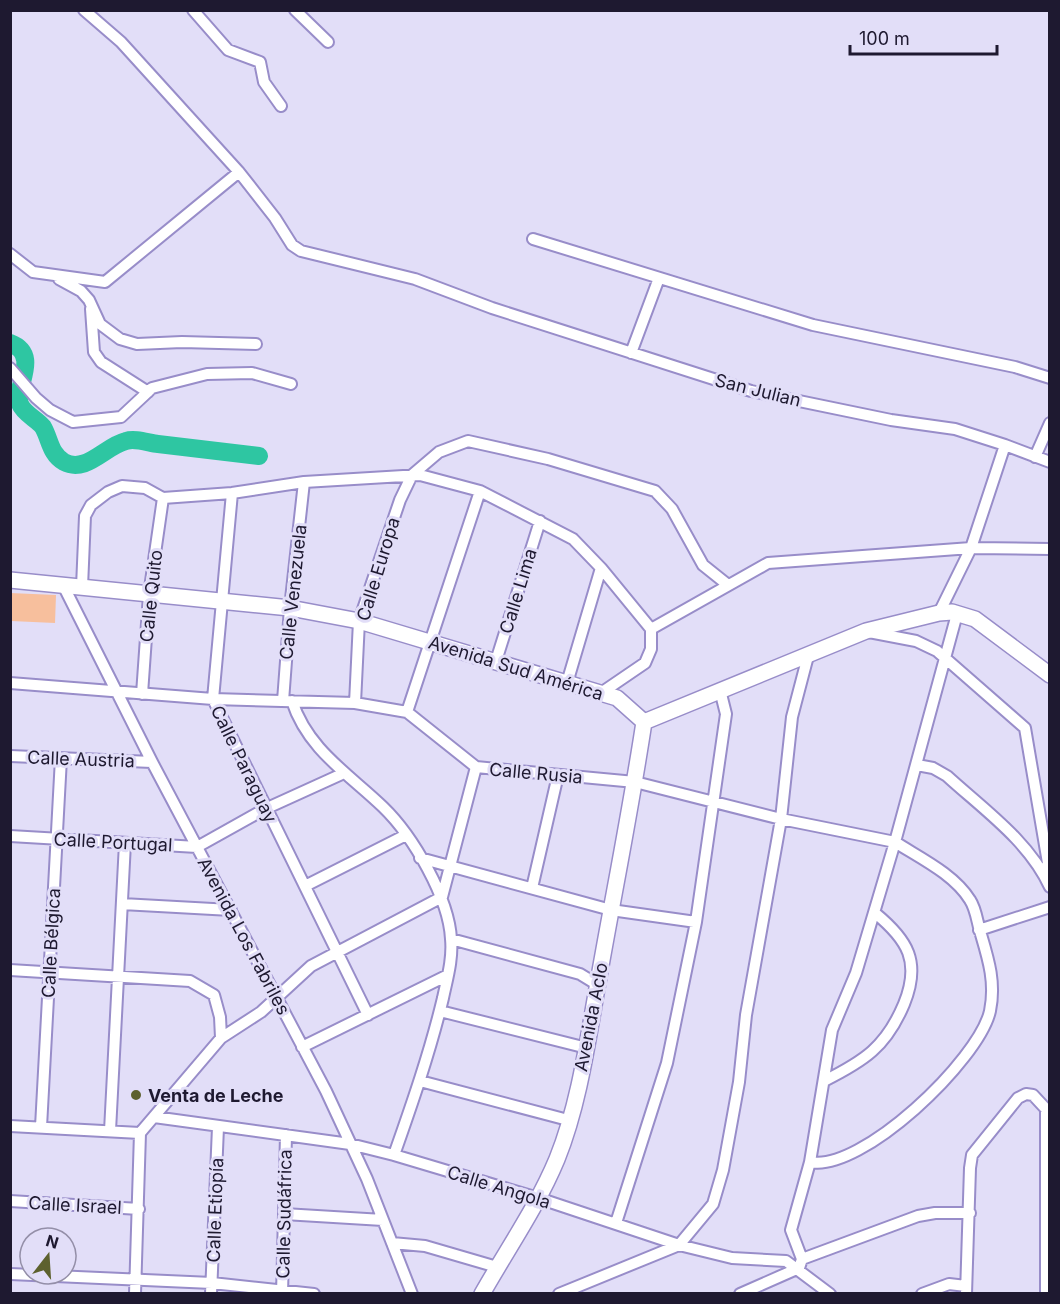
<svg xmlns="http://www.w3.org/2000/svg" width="1060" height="1304" viewBox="0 0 1060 1304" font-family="Inter,sans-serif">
	<rect width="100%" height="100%" fill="#e2def8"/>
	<!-- pitch -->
	<path fill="#f7bf9d" d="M10,593l46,2 -1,28 -44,-2z"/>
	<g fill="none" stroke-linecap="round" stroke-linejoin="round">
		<!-- river -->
		<path stroke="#2ec6a2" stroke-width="18" d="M10,343c32,12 3,46 10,61 4,10 17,15 23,23 7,12 7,27 21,35 22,12 41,-16 62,-21 9,-3 23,2 32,3 33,4 67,8 101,12"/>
		<defs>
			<path id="street" d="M84,10l37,32 118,130 36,46 17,27 9,6 114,28 77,29 259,83 140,29 64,9 50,16 -34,103 -32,65
				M193,10l35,40 32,12 4,20 17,24
				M295,10l33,32
				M533,239l280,86 202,42 35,11
				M10,254l23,18 72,10 134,-110
				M59,279l22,12 8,9 11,24 20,15 17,5 45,-2 74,2
				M91,309l3,43 7,10 47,30
				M631,353l28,-75
				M10,368l26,30 14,12 23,12 48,-5 31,-29 55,-14 45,-1 39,11
				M1005,445l45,17
				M1035,457l15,-34
				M232,493l-19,206 155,316
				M63,585l89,177 174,329 41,88 45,115
				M82,587l3,-71 6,-11 17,-13 14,-6 23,2 18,10 69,-5 72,-11 116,-7 60,16 93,48 28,29 50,61v20l-6,14 -44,30
				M651,629l117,-66 203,-15 79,1
				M869,632l47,9 21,10 88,77 23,135 -4,11
				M496,661l44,-140
				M10,683l203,16 142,4 52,9 69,55 159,15 146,37 114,23 -39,131 -24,57 -22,132
				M567,683l34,-115
				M142,694l7,-99 14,-97
				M283,701l7,-93 14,-126
				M292,701c16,49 57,73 91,106 30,29 66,91 68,132 2,20 -4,40 -8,59 -13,54 -31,106 -49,157
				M355,703l4,-82 41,-121 12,-25 27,-23 29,-11 80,18 107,32 17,18 31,56 25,20
				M407,712l73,-221
				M10,756l142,6
				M917,765l16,3 14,8c36,33 82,65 103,111
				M10,836l187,11 68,-38 77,-35
				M420,858l191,52 85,12
				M305,886l101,-51
				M532,888l26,-113
				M442,897l34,-130
				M122,904l109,6
				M979,930l71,-23
				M451,939l129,35 18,11
				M10,970l180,11 24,14 6,22 1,21
				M440,1011l147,37
				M302,1047l146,-72
				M420,1081l148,39
				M824,1081c40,-20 62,-34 80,-77 17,-42 4,-64 -29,-91
				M154,1117l196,27 44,11 144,43 141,47 53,13 54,3 44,33
				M10,1126l130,7
				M41,1127l20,-369
				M110,1131l15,-288
				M10,1201l129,8
				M284,1214l99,6
				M616,1223l51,-160 29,-141 30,-208 -6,-24
				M392,1243l33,3 72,21
				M802,1259l116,-43 17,-3h35
				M10,1274l202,9 102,11
				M135,1294l5,-161 81,-95 40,-26 50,-46 131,-69
				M211,1294l7,-167
				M282,1294l4,-159
				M559,1294l120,-49 34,-41 10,-34 16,-88 7,-67 35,-196 11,-102 16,-61
				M740,1294l59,-26 3,-9 -11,-29 19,-68c51,11 169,-102 180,-151 6,-29 -2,-53 -10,-80 -3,-10 -4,-22 -10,-31 -16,-26 -50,-42 -75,-58l62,-228
				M922,1294l27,-10 17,2
				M966,1294l4,-126 2,-13 46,-57 8,-4 7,1 13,14v185"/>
			<path id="secondary" d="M10,580l280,28 69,13 258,77 27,24 222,-91 73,-18 13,-1 23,7 75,56
				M482,1294c26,-46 55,-87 75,-135 23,-57 31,-122 42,-182 15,-85 32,-169 45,-255"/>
		</defs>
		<!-- street casing -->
		<use href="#street" stroke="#988dc9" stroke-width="14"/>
		<!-- secondary casing -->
		<use href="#secondary" stroke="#988dc9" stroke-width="18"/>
		<!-- street -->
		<use href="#street" stroke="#fff" stroke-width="10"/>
		<!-- secondary -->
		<use href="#secondary" stroke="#fff" stroke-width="15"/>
	</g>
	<!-- markers -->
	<circle fill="#5d612e" stroke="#e2def8" stroke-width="2" cx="136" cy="1095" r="6"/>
	<g text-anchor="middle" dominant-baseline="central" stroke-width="6" stroke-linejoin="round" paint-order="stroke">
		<!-- street labels -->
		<g font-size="18" fill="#1e1930" stroke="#e2def8">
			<text transform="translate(758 390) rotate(14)">San Julian</text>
			<text transform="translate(378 569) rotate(-73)">Calle Europa</text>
			<text transform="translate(518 591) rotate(-73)">Calle Lima</text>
			<text transform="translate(293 592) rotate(-84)">Calle Venezuela</text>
			<text transform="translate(151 596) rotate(-84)">Calle Quito</text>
			<text transform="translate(516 668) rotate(17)">Avenida Sud América</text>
			<text transform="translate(81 759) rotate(2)">Calle Austria</text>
			<text transform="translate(244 764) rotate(64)">Calle Paraguay</text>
			<text transform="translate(536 773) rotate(5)">Calle Rusia</text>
			<text transform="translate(113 842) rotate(3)">Calle Portugal</text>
			<text transform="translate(244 936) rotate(62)">Avenida Los Fabriles</text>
			<text transform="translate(51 943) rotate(-87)">Calle Bélgica</text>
			<text transform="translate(591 1017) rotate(-79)">Avenida Aclo</text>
			<text transform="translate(499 1187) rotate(17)">Calle Angola</text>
			<text transform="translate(75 1205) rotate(3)">Calle Israel</text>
			<text transform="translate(215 1210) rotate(-88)">Calle Etiopía</text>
			<text transform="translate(284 1214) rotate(-89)">Calle Sudáfrica</text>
		</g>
		<!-- poi labels -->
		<g font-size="18" font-weight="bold" fill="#1e1930" stroke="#e2def8" text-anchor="start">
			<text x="148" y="1095">Venta de Leche</text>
		</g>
	</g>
	<!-- border -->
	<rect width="1060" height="1304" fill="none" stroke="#1e1930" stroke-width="24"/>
	<!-- north arrow -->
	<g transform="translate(48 1256) rotate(17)"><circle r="28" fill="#e2def8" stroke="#948fa8" stroke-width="1.5"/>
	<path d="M0-4.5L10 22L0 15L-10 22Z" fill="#5d612e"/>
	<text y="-9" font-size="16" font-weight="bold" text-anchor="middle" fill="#1e1930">N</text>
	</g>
	<!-- scale -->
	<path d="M850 45v9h147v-9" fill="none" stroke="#1e1930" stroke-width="3"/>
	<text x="859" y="45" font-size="18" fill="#1e1930" stroke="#e2def8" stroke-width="4.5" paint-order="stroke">100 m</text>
</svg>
